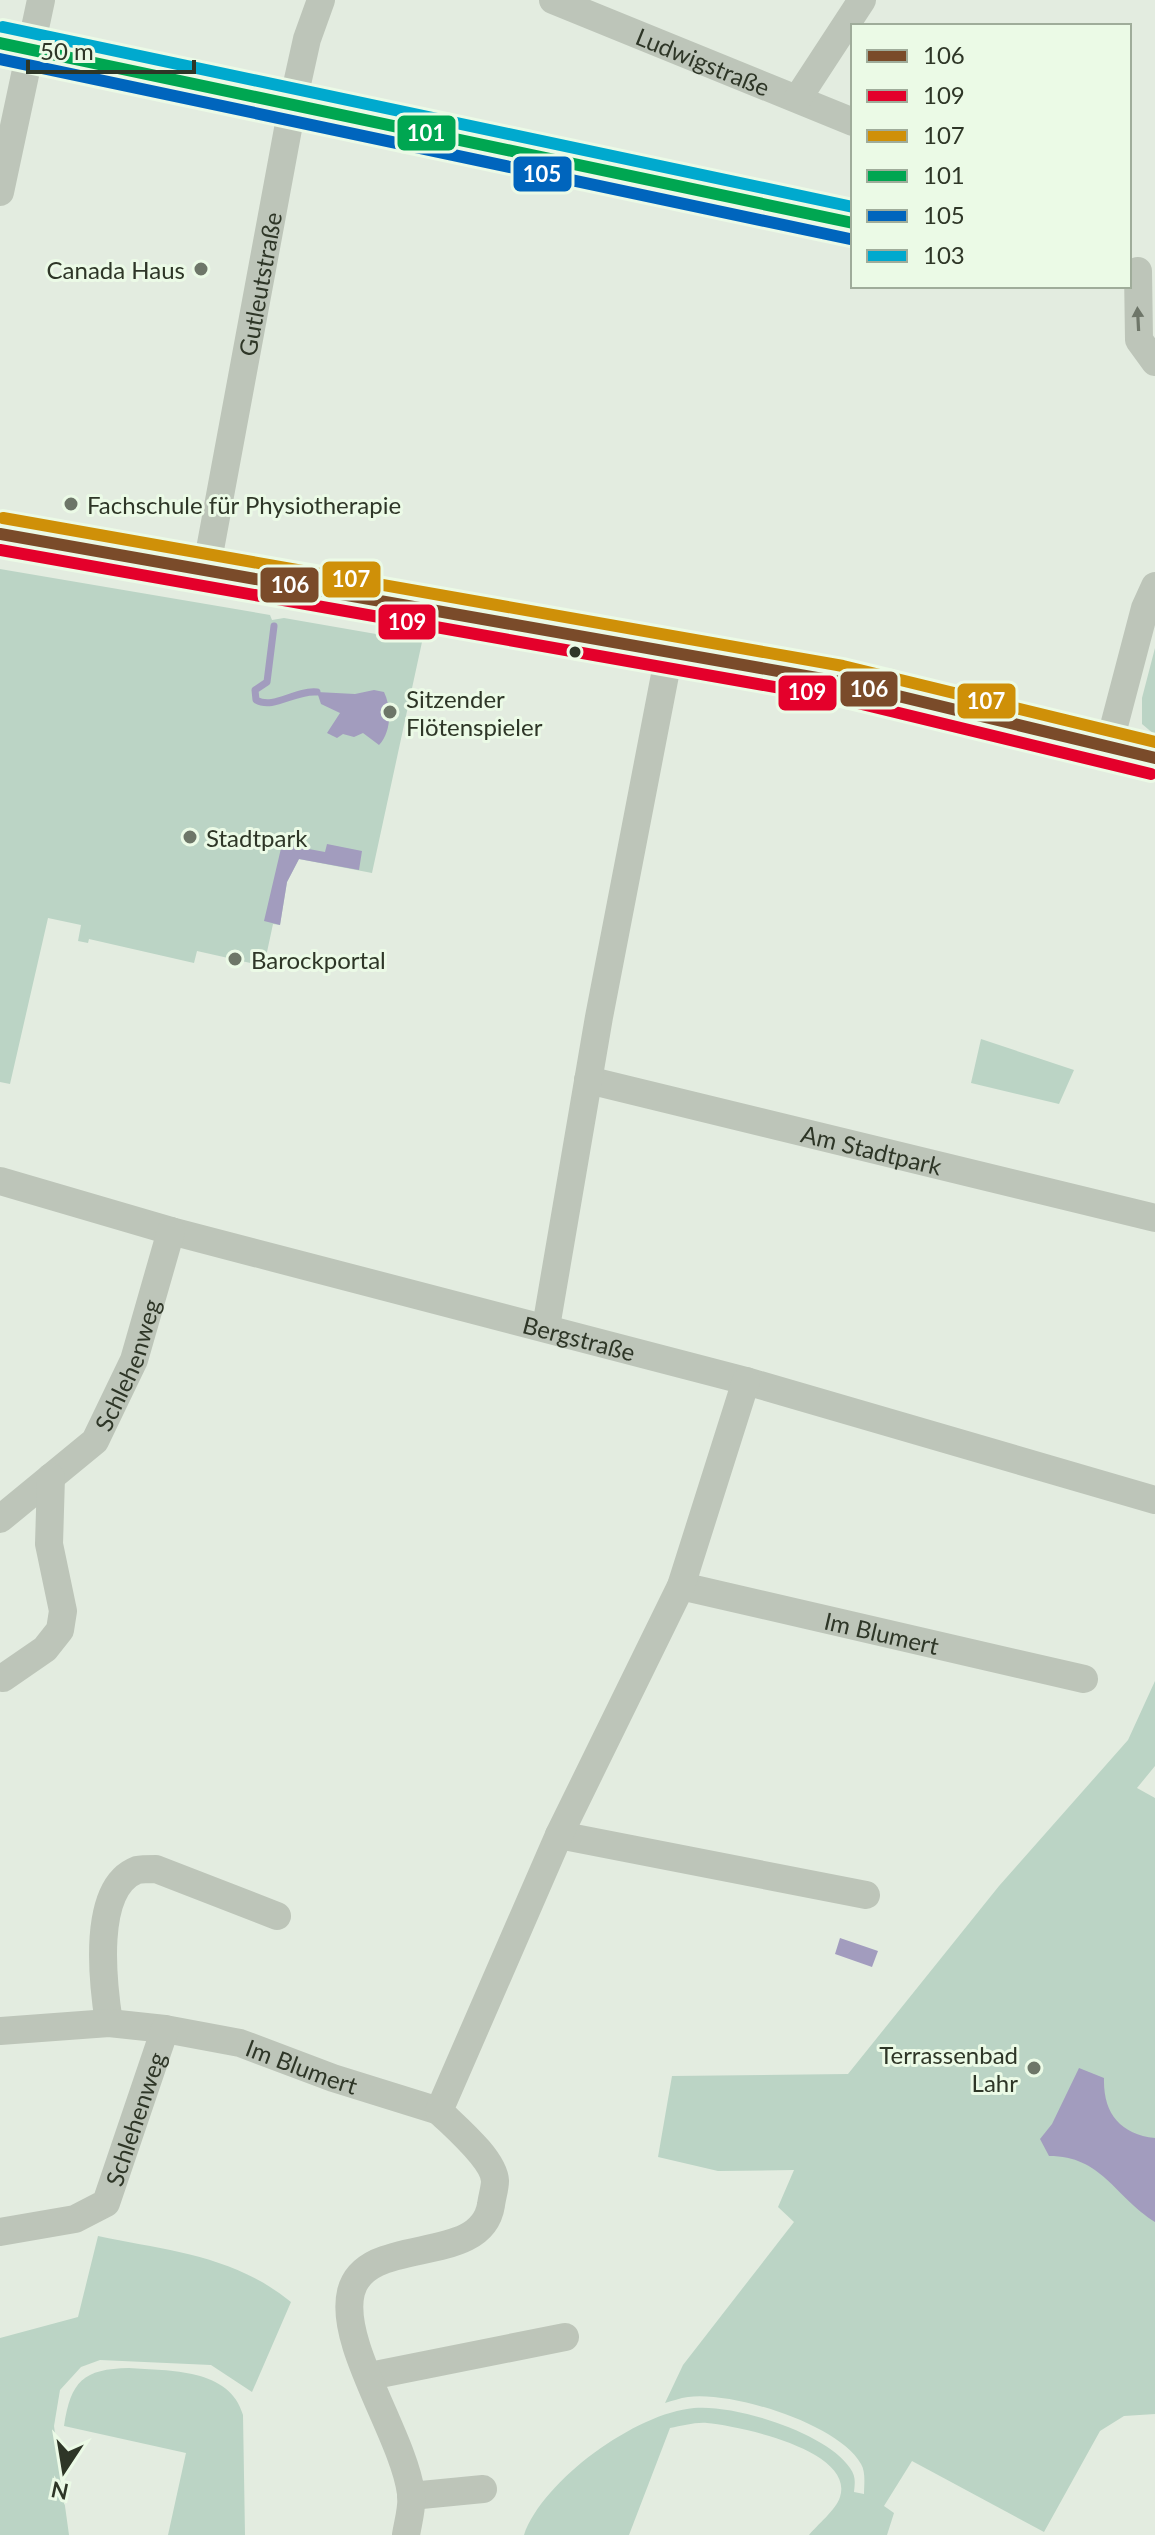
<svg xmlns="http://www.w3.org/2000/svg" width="1155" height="2535" viewBox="0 0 1155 2535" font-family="Lato,sans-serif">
	<rect width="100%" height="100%" fill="#e3ece0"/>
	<!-- green -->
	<path fill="#bbd4c5" d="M0,569l270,46 2,5 12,-2 138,24 -50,231 -73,-14 -12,23 -7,43 -7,-1 -9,42 -67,-15 -3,12 -105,-24 -1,4 -10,-2 3,-16 -33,-7 -38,166 -10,-2z
		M1155,648v87l-13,-11v-26z
		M981,1039l93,31 -15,34 -88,-21z
		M1155,1681v85l-18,22 18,10v616l-31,2 -24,15 -56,101 -132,-71 -28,45 10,7 -7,22h-78c8,-10 27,-25 31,-38 15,-47 -101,-71 -133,-74 -12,-1 -25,3 -37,5l-41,107h-105c19,-55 112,-122 170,-127 41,-4 133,25 156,60 6,8 5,15 4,24l10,2c0,-9 2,-22 -3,-30 -22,-40 -129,-73 -173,-67 -8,1 -16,4 -23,6l18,-38 111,-143 -16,-15 16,-37 -76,1 -60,-14 14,-81 176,-2 151,-188 129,-146z
		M98,2236c71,15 135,19 193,66l-39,90 -41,-27 -111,-5 -19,7 -21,23 -6,36 15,109h-69v-197l78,-21z
		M129,2368c40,3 101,0 114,47l2,120h-77l18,-82 -122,-27c7,-45 19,-57 65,-58z"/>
	<!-- water -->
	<path fill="#a29cbe" d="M374,690l10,2c8,17 7,40 -5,53l-16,-12 -9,4 -11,-3 -6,4 -10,-5 13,-20 -19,-9 -4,-12 38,2z
		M282,844l43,8 2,-8 35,7 -3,19 -60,-11 -12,23 -7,43 -16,-4z
		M840,1938l38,13 -6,16 -37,-13z
		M1079,2068l25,10c-1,35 16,56 51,60v84c-41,-26 -53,-66 -106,-66l-9,-17 12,-15z"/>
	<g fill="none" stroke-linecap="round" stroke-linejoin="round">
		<!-- stream -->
		<path stroke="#a29cbe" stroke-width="7" d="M274,626l-7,56 -12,8 1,10c18,10 38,-10 61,-8"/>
		<!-- minor -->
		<g stroke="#bdc5b9" stroke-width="28">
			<path id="s1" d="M553,0l300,122"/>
			<path d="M0,43l853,180"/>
			<path d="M798,98l64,-98"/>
			<path d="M0,192l41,-192"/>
			<path d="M1138,271l1,69 16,22"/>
			<path d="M0,534l840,148 315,76"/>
			<path id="s2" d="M206,571l87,-469 14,-63 14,-39"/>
			<path d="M1109,745l36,-137 10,-22"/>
			<path id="s3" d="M588,1080l567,138"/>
			<path id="s4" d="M0,1181l171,50 575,150 409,119"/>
			<path d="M546,1327l53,-310 71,-368"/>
			<path id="s5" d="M0,1519l95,-78 39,-81 37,-129"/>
			<path id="s6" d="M681,1586l403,93"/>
			<path d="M3,1678l42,-29 15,-19 3,-19 -14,-67 2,-67"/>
			<path d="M559,1835l307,60"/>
			<path d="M109,2023c-6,-39 -18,-135 28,-153 5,-1 13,-1 19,-1l121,47"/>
			<path id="s7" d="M0,2031l109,-8 56,6 75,14 93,35 106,33"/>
			<path id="s8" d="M0,2232l75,-13 31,-16 59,-174"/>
			<path d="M370,2376l195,-39"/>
			<path d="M411,2496l72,-7"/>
			<path d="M406,2535c2,-13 7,-29 5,-42 -8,-58 -73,-149 -60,-201 15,-59 130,-24 140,-87 1,-8 4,-17 4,-24 -1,-22 -41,-55 -56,-70l120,-276 122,-249 65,-205"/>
		</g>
		<defs>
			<path id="bus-1" d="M0,534l840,148 315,76"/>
			<path id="bus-2" d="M0,550l837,148 314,76"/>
			<path id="bus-3" d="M3,518l840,148 312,76"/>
			<path id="bus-4" d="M0,43l853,180"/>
			<path id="bus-5" d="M0,59l850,180"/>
			<path id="bus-6" d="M3,27l850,180"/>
		</defs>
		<!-- bus-1 casing -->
		<use href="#bus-1" stroke="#ebfae6" stroke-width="18"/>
		<!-- bus-2 casing -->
		<use href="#bus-2" stroke="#ebfae6" stroke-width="18"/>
		<!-- bus-3 casing -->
		<use href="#bus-3" stroke="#ebfae6" stroke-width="18"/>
		<!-- bus-4 casing -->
		<use href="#bus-4" stroke="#ebfae6" stroke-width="18"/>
		<!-- bus-5 casing -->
		<use href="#bus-5" stroke="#ebfae6" stroke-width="18"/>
		<!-- bus-6 casing -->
		<use href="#bus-6" stroke="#ebfae6" stroke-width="18"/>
		<!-- bus-1 -->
		<use href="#bus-1" stroke="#7a4b2a" stroke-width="12"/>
		<!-- bus-2 -->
		<use href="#bus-2" stroke="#e4002b" stroke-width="12"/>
		<!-- bus-3 -->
		<use href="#bus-3" stroke="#cf9008" stroke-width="12"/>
		<!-- bus-4 -->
		<use href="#bus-4" stroke="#00a651" stroke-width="12"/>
		<!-- bus-5 -->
		<use href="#bus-5" stroke="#0065bd" stroke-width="12"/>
		<!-- bus-6 -->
		<use href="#bus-6" stroke="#00a9ce" stroke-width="12"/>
	</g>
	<!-- one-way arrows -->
	<defs><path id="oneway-solid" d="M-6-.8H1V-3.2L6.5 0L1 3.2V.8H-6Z" transform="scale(2)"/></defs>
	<use fill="#6e7669" href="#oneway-solid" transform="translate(1138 319) rotate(-93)"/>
	<!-- markers -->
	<g fill="#6d7668" stroke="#ebfae6" stroke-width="3">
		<circle cx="201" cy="269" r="8"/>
		<circle cx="71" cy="504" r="8"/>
		<circle cx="390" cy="712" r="8"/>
		<circle cx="190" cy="837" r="8"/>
		<circle cx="235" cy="959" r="8"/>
		<circle cx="1034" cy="2068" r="8"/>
	</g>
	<circle fill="#2e3627" stroke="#ebfae6" stroke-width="3" cx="575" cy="652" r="7"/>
	<g text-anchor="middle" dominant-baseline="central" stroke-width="6" stroke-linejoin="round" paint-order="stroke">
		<!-- street labels -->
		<g font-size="24" fill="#2e3627" stroke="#ebfae6">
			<text stroke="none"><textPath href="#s1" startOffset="162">Ludwigstraße</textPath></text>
			<text stroke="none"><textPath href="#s2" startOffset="292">Gutleutstraße</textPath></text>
			<text stroke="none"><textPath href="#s3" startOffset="292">Am Stadtpark</textPath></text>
			<text stroke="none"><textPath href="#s4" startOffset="600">Bergstraße</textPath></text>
			<text stroke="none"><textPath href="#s5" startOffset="206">Schlehenweg</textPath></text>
			<text stroke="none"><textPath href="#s6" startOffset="206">Im Blumert</textPath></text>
			<text stroke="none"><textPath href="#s7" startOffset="308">Im Blumert</textPath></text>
			<text stroke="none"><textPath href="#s8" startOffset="200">Schlehenweg</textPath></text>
		</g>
		<!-- poi labels -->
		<g font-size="24" fill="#2e3627" stroke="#ebfae6" text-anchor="start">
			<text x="185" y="269" text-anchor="end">Canada Haus</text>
			<text x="87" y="504">Fachschule für Physiotherapie</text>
			<text x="406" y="698">Sitzender<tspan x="406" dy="28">Flötenspieler</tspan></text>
			<text x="206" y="837">Stadtpark</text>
			<text x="251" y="959">Barockportal</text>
			<text x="1018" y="2054" text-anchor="end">Terrassenbad<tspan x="1018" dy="28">Lahr</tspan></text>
		</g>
	</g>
	<g stroke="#ebfae6" stroke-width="3">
		<rect x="396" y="114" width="61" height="38" rx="8" fill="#00a651"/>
		<rect x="512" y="155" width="61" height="38" rx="8" fill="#0065bd"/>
		<rect x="321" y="560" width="61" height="39" rx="8" fill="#cf9008"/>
		<rect x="259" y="566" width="61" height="38" rx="8" fill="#7a4b2a"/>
		<rect x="377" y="603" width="60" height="38" rx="8" fill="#e4002b"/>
		<rect x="839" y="670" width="60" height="38" rx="8" fill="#7a4b2a"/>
		<rect x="777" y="674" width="61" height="38" rx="8" fill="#e4002b"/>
		<rect x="956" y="682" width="61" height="38" rx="8" fill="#cf9008"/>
	</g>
	<g font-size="22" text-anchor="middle" font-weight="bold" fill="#fff">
		<text x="426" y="141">101</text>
		<text x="542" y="182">105</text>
		<text x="351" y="587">107</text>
		<text x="290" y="593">106</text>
		<text x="407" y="630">109</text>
		<text x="869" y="697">106</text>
		<text x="807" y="700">109</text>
		<text x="986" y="709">107</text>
	</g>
	<!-- legend -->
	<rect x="851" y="24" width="280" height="264" fill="#ebfae6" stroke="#9fac9a" stroke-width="2"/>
	<rect x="867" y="50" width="40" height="12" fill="#7a4b2a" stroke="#9fac9a" stroke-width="2"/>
	<text x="923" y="64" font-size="24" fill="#2e3627">106</text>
	<rect x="867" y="90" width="40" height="12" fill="#e4002b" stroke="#9fac9a" stroke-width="2"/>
	<text x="923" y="104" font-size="24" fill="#2e3627">109</text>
	<rect x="867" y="130" width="40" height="12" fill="#cf9008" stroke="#9fac9a" stroke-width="2"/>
	<text x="923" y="144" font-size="24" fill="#2e3627">107</text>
	<rect x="867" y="170" width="40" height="12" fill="#00a651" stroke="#9fac9a" stroke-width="2"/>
	<text x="923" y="184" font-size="24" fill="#2e3627">101</text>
	<rect x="867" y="210" width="40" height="12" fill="#0065bd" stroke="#9fac9a" stroke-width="2"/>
	<text x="923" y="224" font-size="24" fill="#2e3627">105</text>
	<rect x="867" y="250" width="40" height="12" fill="#00a9ce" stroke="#9fac9a" stroke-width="2"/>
	<text x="923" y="264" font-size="24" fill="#2e3627">103</text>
	<!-- north arrow -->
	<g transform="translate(64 2471) rotate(192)" stroke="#ebfae6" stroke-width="6" paint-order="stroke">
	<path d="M0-6L14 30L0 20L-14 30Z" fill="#2e3627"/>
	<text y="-12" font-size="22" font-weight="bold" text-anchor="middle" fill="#2e3627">N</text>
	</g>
	<!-- scale -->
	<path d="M28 60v12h166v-12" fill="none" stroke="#2e3627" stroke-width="4"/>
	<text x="40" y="60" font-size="24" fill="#2e3627" stroke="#ebfae6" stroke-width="6" paint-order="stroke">50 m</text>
</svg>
